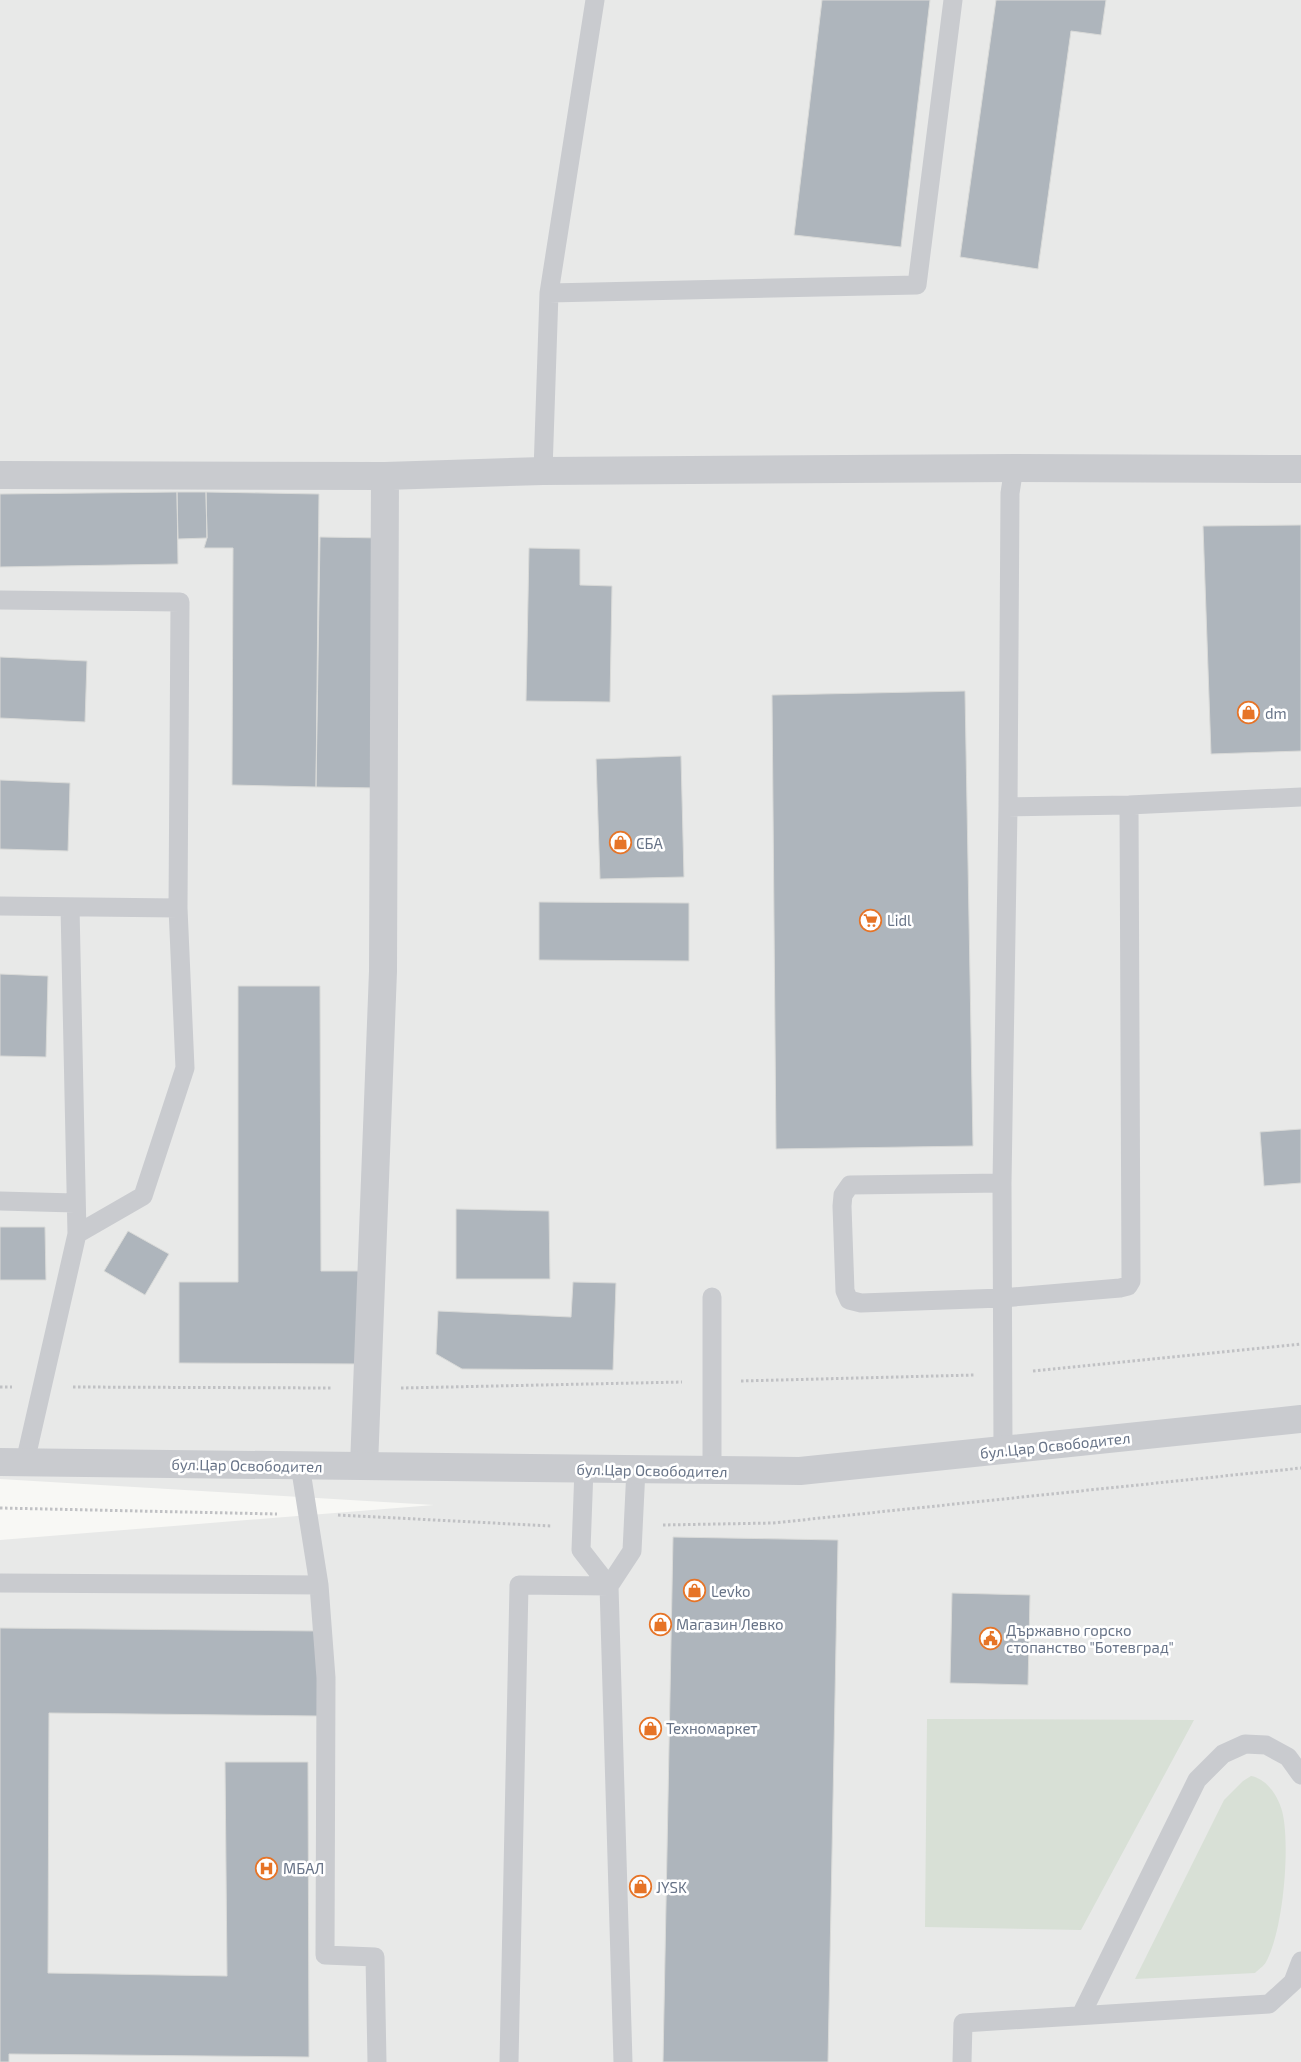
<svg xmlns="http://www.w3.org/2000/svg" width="1301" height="2062" viewBox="0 0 1301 2062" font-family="'Exo 2',sans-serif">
	<rect width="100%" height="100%" fill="#f8f8f5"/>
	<!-- built -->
	<path fill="#e8e9e8" d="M0,0h1301v2062h-1301v-522l434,-35 -434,-26z"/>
	<!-- green -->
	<path fill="#d8e0d6" d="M927,1719l267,1 -113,210 -156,-3z
		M1251,1776c17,3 29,23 32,39 7,35 0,116 -17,147 -2,4 -7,7 -11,11l-120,6 89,-179 19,-19z"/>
	<!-- building -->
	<path fill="#aeb5bc" stroke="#d9dad8" d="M822,0h108l-29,247 -107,-12z
		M996,0h110l-5,35 -30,-4 -33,238 -78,-12z
		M177,492l1,72 -178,3v-73z
		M177,492h29l1,46 -29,1z
		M206,492l113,2 -3,293 -84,-2 1,-237h-29l3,-10z
		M1301,525v226l-90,3 -8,-228z
		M320,537l61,1 -3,250 -62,-1z
		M529,548l51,1v36l32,1 -2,116 -84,-1z
		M0,657l87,4 -2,61 -85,-4z
		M965,691l8,455 -197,3 -4,-454z
		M681,756l3,121 -84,2 -4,-120z
		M0,780l70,3 -2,68 -68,-2z
		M539,902l150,1v58l-150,-1z
		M0,974l48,2 -2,81 -46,-1z
		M238,986h82l1,285h44l-1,93 -185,-1v-81h59z
		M1301,1129v54l-37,3 -4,-54z
		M456,1209l93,2 1,68h-94z
		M0,1227h45l1,53h-46z
		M128,1231l41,23 -24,41 -41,-24z
		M573,1282l43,1 -3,87 -151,-1 -26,-15 2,-43 133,6z
		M673,1537l165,3 -10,522h-165z
		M952,1593l78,2 -2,90 -78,-2z
		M0,1628l319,3 -1,85 -269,-3 -1,260 179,3 -2,-214h83l1,295 -300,-3v8h-9z"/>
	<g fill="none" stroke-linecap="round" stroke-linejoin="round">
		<!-- path -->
		<path stroke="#c0c1c4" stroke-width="3" stroke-dasharray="2.5 2.5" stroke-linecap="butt" d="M1033,1371l268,-27
			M741,1381l233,-6
			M0,1387h12
			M73,1387l259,1
			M401,1388l281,-6
			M0,1508l277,6
			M338,1515l213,11
			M663,1525l110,-2 528,-55"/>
		<!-- service -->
		<path stroke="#c9cbcf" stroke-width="19" d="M549,293l368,-8 36,-285
			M543,471l6,-178 46,-293
			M0,600l180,2 -2,306 7,160 -42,128 -66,38
			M1008,807l121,-2 172,-8
			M0,906l178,2
			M1002,1183l-152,2 -7,10 -1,11 3,85 4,9 12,3 141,-5 118,-10 8,-2 3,-5 -2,-476
			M0,1201l75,2
			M1003,1450l-1,-267 6,-376 2,-314 4,-25
			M25,1462l52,-228 -7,-327
			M300,1465l19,120 7,93 -1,277 50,2 2,105
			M584,1469l-3,81 28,36 23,-35 4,-82
			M712,1470v-173
			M0,1583l319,2
			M1081,2015l116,-235 26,-26 22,-10 21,1 22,12 13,18
			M509,2062l10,-477 90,1 14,476
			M962,2062l1,-39 306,-19 24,-22 8,-21"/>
		<!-- minor -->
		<path stroke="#c9cbcf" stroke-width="28" d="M0,475l385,1 158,-5 471,-3 287,1
			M364,1466l19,-495 2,-495"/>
		<!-- tertiary -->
		<path stroke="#c9cbcf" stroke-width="28" d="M0,1462l800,9 501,-52"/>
	</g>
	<!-- icons -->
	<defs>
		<symbol id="shop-ring" viewBox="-11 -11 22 22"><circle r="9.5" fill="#fff" stroke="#e67427" stroke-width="1.5"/><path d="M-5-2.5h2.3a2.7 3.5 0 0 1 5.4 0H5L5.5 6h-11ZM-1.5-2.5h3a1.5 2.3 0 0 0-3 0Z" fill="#e67427"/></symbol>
		<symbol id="supermarket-ring" viewBox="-11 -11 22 22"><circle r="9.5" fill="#fff" stroke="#e67427" stroke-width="1.5"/><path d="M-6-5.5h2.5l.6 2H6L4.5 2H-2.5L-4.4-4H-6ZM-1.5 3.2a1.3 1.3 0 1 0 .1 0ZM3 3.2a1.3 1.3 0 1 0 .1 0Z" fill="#e67427"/></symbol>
		<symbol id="civic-ring" viewBox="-11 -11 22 22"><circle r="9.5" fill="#fff" stroke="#e67427" stroke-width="1.5"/><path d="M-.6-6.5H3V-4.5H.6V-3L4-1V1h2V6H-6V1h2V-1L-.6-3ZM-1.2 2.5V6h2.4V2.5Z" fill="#e67427"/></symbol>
		<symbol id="hospital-ring" viewBox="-11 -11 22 22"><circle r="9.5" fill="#fff" stroke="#e67427" stroke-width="1.5"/><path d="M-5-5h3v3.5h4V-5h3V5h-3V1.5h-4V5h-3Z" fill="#e67427"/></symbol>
	</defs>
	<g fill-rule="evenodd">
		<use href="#shop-ring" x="1236" y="700" width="25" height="25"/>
		<use href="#shop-ring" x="608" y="830" width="25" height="25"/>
		<use href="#supermarket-ring" x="858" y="908" width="25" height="25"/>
		<use href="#shop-ring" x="682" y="1578" width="25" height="25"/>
		<use href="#shop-ring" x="648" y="1612" width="25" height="25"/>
		<use href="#civic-ring" x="978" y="1626" width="25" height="25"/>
		<use href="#shop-ring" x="638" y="1716" width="25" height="25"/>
		<use href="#hospital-ring" x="254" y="1856" width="25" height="25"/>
		<use href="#shop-ring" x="628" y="1874" width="25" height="25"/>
	</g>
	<g text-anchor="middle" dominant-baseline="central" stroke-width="5" stroke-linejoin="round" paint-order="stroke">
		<!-- poi labels -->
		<g font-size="15" fill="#677387" stroke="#fff" text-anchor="start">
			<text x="1265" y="713">dm</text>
			<text x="636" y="843">СБА</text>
			<text x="887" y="920">Lidl</text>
			<text x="711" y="1591">Levko</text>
			<text x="676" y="1624">Магазин Левко</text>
			<text x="1006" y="1630">Държавно горско<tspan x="1006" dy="17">стопанство "Ботевград"</tspan></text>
			<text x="666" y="1728">Техномаркет</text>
			<text x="283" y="1868">МБАЛ</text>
			<text x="656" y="1887">JYSK</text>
		</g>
		<!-- street labels -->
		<g font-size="15" fill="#677387" stroke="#fff">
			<text transform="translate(1055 1445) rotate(-6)">бул.Цар Освободител</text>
			<text transform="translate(247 1465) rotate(1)">бул.Цар Освободител</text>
			<text transform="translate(652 1470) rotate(1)">бул.Цар Освободител</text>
		</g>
	</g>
</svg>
